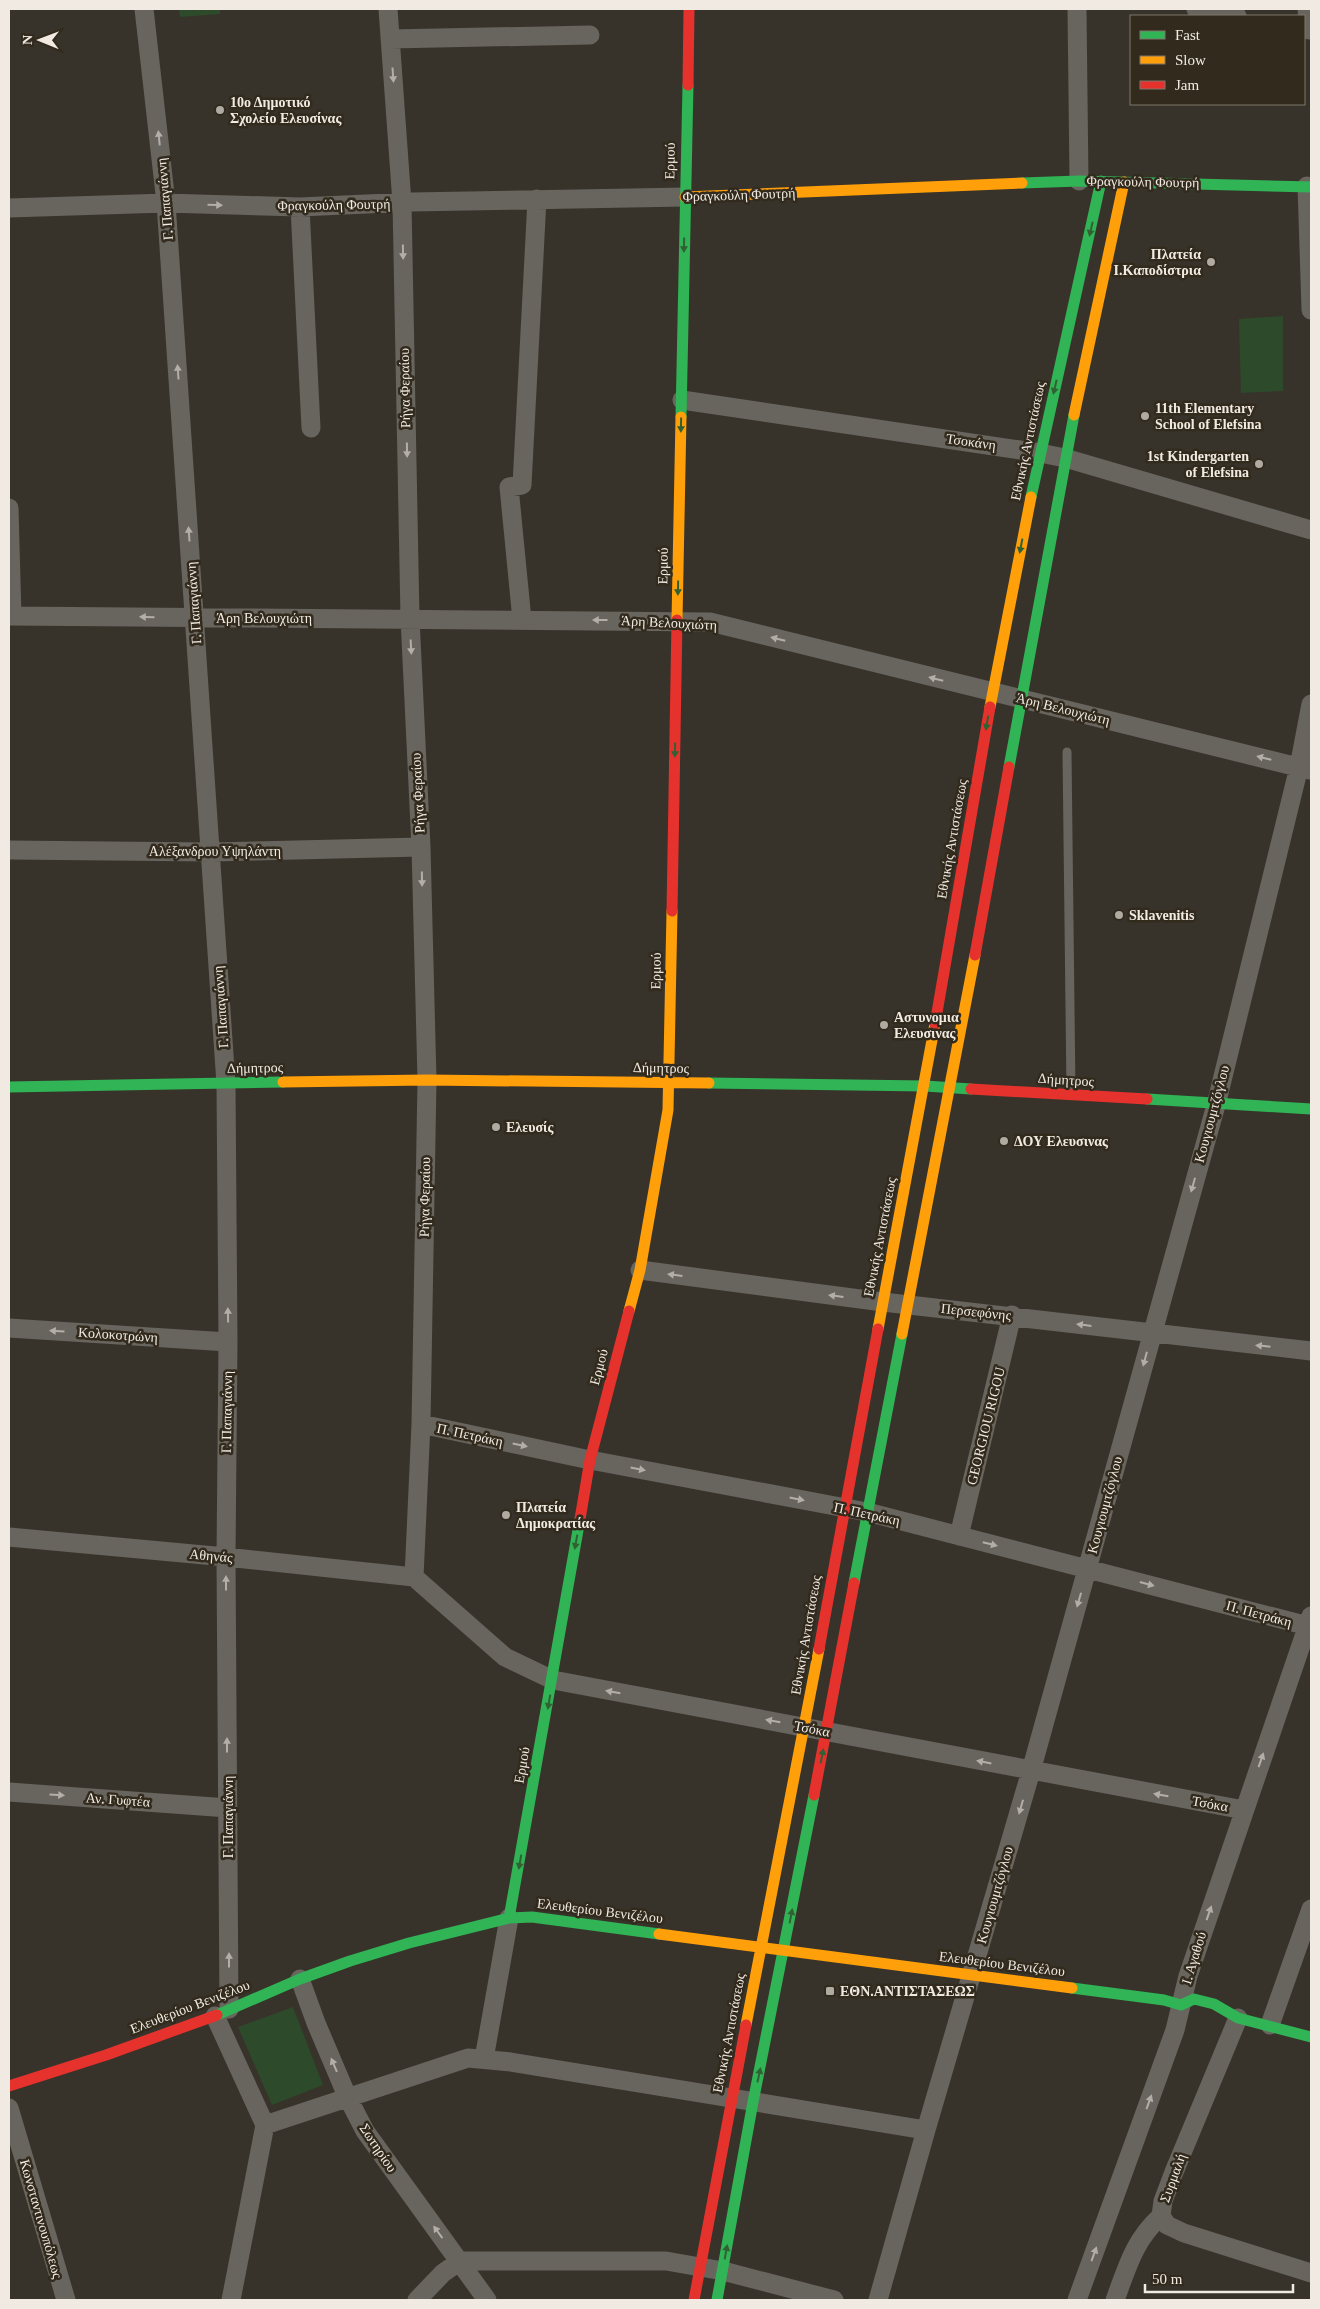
<svg xmlns="http://www.w3.org/2000/svg" width="1320" height="2309" viewBox="0 0 1320 2309" font-family="'Times New Roman',serif">
	<rect width="100%" height="100%" fill="#37332b"/>
	<!-- green -->
	<path fill="#2d4a2b" d="M179,9h41v5l-40,3z
		M1283,316v75l-42,2 -2,-74z
		M293,2007l30,78 -51,20 -34,-78z"/>
	<g fill="none" stroke-linecap="round" stroke-linejoin="round">
		<!-- lane -->
		<path stroke="#68645e" stroke-width="9" d="M1067,752l4,341"/>
		<!-- street -->
		<path stroke="#68645e" stroke-width="19" d="M144,9l22,194 60,881 2,258 -2,215 3,452
			M388,9l14,194 8,415 11,229 6,233 -6,344 -7,153
			M1077,9l2,172
			M1196,9l41,7
			M1307,9l2,21
			M390,39l200,-4
			M1307,186l4,124
			M300,207l11,221
			M9,208l157,-5 134,4 111,-5 274,-5
			M682,400l358,53 25,5 246,72
			M9,508l3,108
			M9,616l701,6 600,148
			M522,620l-13,-133 13,-2 15,-286
			M9,850l202,2 210,-5
			M640,1270l243,32 428,49
			M9,1328l219,14
			M421,1424l169,36 277,52 441,114
			M959,1536l53,-221
			M9,1537l217,20 188,20
			M414,1577l91,80 48,23 691,130
			M9,1792l219,16
			M300,1979l16,44 31,73 18,35 122,169
			M215,2016l50,109
			M1238,2018l-64,154 -11,29 -2,15 6,9 17,8 127,40
			M1270,2025l41,-116
			M484,2059l25,-141
			M9,2108l57,192
			M231,2300l34,-175 203,-67 43,4 415,68
			M417,2300l26,-27 17,-12h206l57,10 111,29
			M878,2300l48,-170 105,-359 185,-666 83,-338 12,-63
			M1077,2300l98,-270 13,-54 123,-360
			M1115,2300c12,-32 19,-60 46,-84"/>
		<!-- fast -->
		<path stroke="#30b455" stroke-width="11" d="M1022,183l57,-2 232,6
			M681,417l7,-332
			M1031,497l70,-316
			M1009,767l65,-352
			M709,1083l216,3 46,3
			M9,1087l274,-5
			M1147,1099l164,10
			M854,1583l48,-249
			M509,1918l71,-399
			M1072,1988l92,12 17,5 13,-6 20,5 24,14 73,19
			M217,2015l83,-36 50,-18 59,-18 100,-25 23,-1 127,17
			M717,2300l36,-198 61,-307"/>
		<!-- slow -->
		<path stroke="#ff9f0a" stroke-width="11" d="M685,197l337,-14
			M1074,415l50,-233
			M677,620l4,-203
			M990,707l41,-210
			M283,1082l144,-2 282,3
			M629,1311l11,-41 28,-160 4,-199
			M878,1329l57,-305
			M902,1334l73,-379
			M659,1934l413,54
			M746,2025l73,-376"/>
		<!-- jam -->
		<path stroke="#e5322d" stroke-width="11" d="M688,85l1,-76
			M672,911l5,-291
			M975,955l34,-188
			M935,1024l55,-317
			M971,1089l176,10
			M580,1519l10,-59 39,-149
			M819,1649l59,-320
			M814,1795l40,-212
			M9,2086l97,-31 111,-40
			M694,2300l52,-275"/>
	</g>
	<!-- one-way arrows -->
	<defs><path id="oneway-solid" d="M-6-.8H1V-3.2L6.5 0L1 3.2V.8H-6Z" transform="scale(1.25)"/></defs>
	<g fill="#b3aea7">
		<use href="#oneway-solid" transform="translate(393 75) rotate(86)"/>
		<use href="#oneway-solid" transform="translate(159 138) rotate(-96)"/>
		<use href="#oneway-solid" transform="translate(215 205) rotate(1)"/>
		<use href="#oneway-solid" transform="translate(403 252) rotate(89)"/>
		<use href="#oneway-solid" transform="translate(178 372) rotate(-94)"/>
		<use href="#oneway-solid" transform="translate(407 450) rotate(89)"/>
		<use href="#oneway-solid" transform="translate(189 534) rotate(-94)"/>
		<use href="#oneway-solid" transform="translate(147 617) rotate(-179)"/>
		<use href="#oneway-solid" transform="translate(600 620) rotate(-180)"/>
		<use href="#oneway-solid" transform="translate(778 639) rotate(-166)"/>
		<use href="#oneway-solid" transform="translate(411 647) rotate(87)"/>
		<use href="#oneway-solid" transform="translate(936 679) rotate(-166)"/>
		<use href="#oneway-solid" transform="translate(1264 758) rotate(-166)"/>
		<use href="#oneway-solid" transform="translate(422 879) rotate(89)"/>
		<use href="#oneway-solid" transform="translate(1193 1185) rotate(106)"/>
		<use href="#oneway-solid" transform="translate(675 1275) rotate(-173)"/>
		<use href="#oneway-solid" transform="translate(836 1296) rotate(-173)"/>
		<use href="#oneway-solid" transform="translate(228 1315) rotate(-91)"/>
		<use href="#oneway-solid" transform="translate(1084 1325) rotate(-173)"/>
		<use href="#oneway-solid" transform="translate(57 1331) rotate(-176)"/>
		<use href="#oneway-solid" transform="translate(1263 1346) rotate(-174)"/>
		<use href="#oneway-solid" transform="translate(1145 1359) rotate(105)"/>
		<use href="#oneway-solid" transform="translate(520 1445) rotate(12)"/>
		<use href="#oneway-solid" transform="translate(638 1469) rotate(11)"/>
		<use href="#oneway-solid" transform="translate(797 1499) rotate(11)"/>
		<use href="#oneway-solid" transform="translate(990 1544) rotate(14)"/>
		<use href="#oneway-solid" transform="translate(226 1583) rotate(-90)"/>
		<use href="#oneway-solid" transform="translate(1147 1584) rotate(15)"/>
		<use href="#oneway-solid" transform="translate(1079 1600) rotate(106)"/>
		<use href="#oneway-solid" transform="translate(613 1692) rotate(-170)"/>
		<use href="#oneway-solid" transform="translate(773 1721) rotate(-170)"/>
		<use href="#oneway-solid" transform="translate(227 1745) rotate(-90)"/>
		<use href="#oneway-solid" transform="translate(1261 1760) rotate(-71)"/>
		<use href="#oneway-solid" transform="translate(984 1762) rotate(-169)"/>
		<use href="#oneway-solid" transform="translate(57 1795) rotate(4)"/>
		<use href="#oneway-solid" transform="translate(1161 1795) rotate(-170)"/>
		<use href="#oneway-solid" transform="translate(1021 1807) rotate(106)"/>
		<use href="#oneway-solid" transform="translate(1209 1913) rotate(-71)"/>
		<use href="#oneway-solid" transform="translate(229 1960) rotate(-90)"/>
		<use href="#oneway-solid" transform="translate(334 2065) rotate(-113)"/>
		<use href="#oneway-solid" transform="translate(1149 2102) rotate(-70)"/>
		<use href="#oneway-solid" transform="translate(438 2232) rotate(-126)"/>
		<use href="#oneway-solid" transform="translate(1094 2254) rotate(-70)"/>
	</g>
	<g fill="#316133">
		<use href="#oneway-solid" transform="translate(1091 229) rotate(103)"/>
		<use href="#oneway-solid" transform="translate(684 245) rotate(91)"/>
		<use href="#oneway-solid" transform="translate(1055 387) rotate(103)"/>
		<use href="#oneway-solid" transform="translate(681 425) rotate(91)"/>
		<use href="#oneway-solid" transform="translate(1021 546) rotate(101)"/>
		<use href="#oneway-solid" transform="translate(678 588) rotate(91)"/>
		<use href="#oneway-solid" transform="translate(987 723) rotate(100)"/>
		<use href="#oneway-solid" transform="translate(675 750) rotate(91)"/>
		<use href="#oneway-solid" transform="translate(576 1542) rotate(100)"/>
		<use href="#oneway-solid" transform="translate(549 1702) rotate(100)"/>
		<use href="#oneway-solid" transform="translate(822 1756) rotate(-79)"/>
		<use href="#oneway-solid" transform="translate(520 1862) rotate(100)"/>
		<use href="#oneway-solid" transform="translate(791 1916) rotate(-79)"/>
		<use href="#oneway-solid" transform="translate(759 2075) rotate(-78)"/>
		<use href="#oneway-solid" transform="translate(726 2252) rotate(-80)"/>
	</g>
	<!-- markers -->
	<g fill="#afaaa2" stroke="#322a1c" stroke-width="2">
		<circle cx="220" cy="110" r="5"/>
		<circle cx="1211" cy="262" r="5"/>
		<circle cx="1145" cy="416" r="5"/>
		<circle cx="1259" cy="464" r="5"/>
		<circle cx="1119" cy="915" r="5"/>
		<circle cx="884" cy="1025" r="5"/>
		<circle cx="496" cy="1127" r="5"/>
		<circle cx="1004" cy="1141" r="5"/>
		<circle cx="506" cy="1515" r="5"/>
		<rect x="825" y="1986" width="10" height="10" rx="2.5"/>
	</g>
	<g text-anchor="middle" dominant-baseline="central" stroke-width="5" stroke-linejoin="round" paint-order="stroke">
		<!-- poi labels -->
		<g font-size="14" font-weight="bold" fill="#f0eae2" stroke="#322a1c" text-anchor="start">
			<text x="230" y="102">10ο Δημοτικό<tspan x="230" dy="16">Σχολείο Ελευσίνας</tspan></text>
			<text x="1201" y="254" text-anchor="end">Πλατεία<tspan x="1201" dy="16">Ι.Καποδίστρια</tspan></text>
			<text x="1155" y="408">11th Elementary<tspan x="1155" dy="16">School of Elefsina</tspan></text>
			<text x="1249" y="456" text-anchor="end">1st Kindergarten<tspan x="1249" dy="16">of Elefsina</tspan></text>
			<text x="1129" y="915">Sklavenitis</text>
			<text x="894" y="1017">Αστυνομια<tspan x="894" dy="16">Ελευσινας</tspan></text>
			<text x="506" y="1127">Ελευσίς</text>
			<text x="1014" y="1141">ΔΟΥ Ελευσινας</text>
			<text x="516" y="1507">Πλατεία<tspan x="516" dy="16">Δημοκρατίας</tspan></text>
			<text x="840" y="1991">ΕΘΝ.ΑΝΤΙΣΤΑΣΕΩΣ</text>
		</g>
		<!-- street labels -->
		<g font-size="14" fill="#f0eae2" stroke="#322a1c">
			<text transform="translate(670 161) rotate(-89)">Ερμού</text>
			<text transform="translate(1143 182) rotate(1)">Φραγκούλη Φουτρή</text>
			<text transform="translate(739 195) rotate(-2)">Φραγκούλη Φουτρή</text>
			<text transform="translate(165 199) rotate(-95)">Γ. Παπαγιάννη</text>
			<text transform="translate(334 205) rotate(-1)">Φραγκούλη Φουτρή</text>
			<text transform="translate(405 388) rotate(-91)">Ρήγα Φεραίου</text>
			<text transform="translate(1028 441) rotate(-78)">Εθνικής Αντιστάσεως</text>
			<text transform="translate(971 442) rotate(8)">Τσοκάνη</text>
			<text transform="translate(663 566) rotate(-89)">Ερμού</text>
			<text transform="translate(194 603) rotate(-94)">Γ. Παπαγιάννη</text>
			<text x="264" y="618">Άρη Βελουχιώτη</text>
			<text transform="translate(669 623) rotate(3)">Άρη Βελουχιώτη</text>
			<text transform="translate(1063 709) rotate(14)">Άρη Βελουχιώτη</text>
			<text transform="translate(418 793) rotate(-93)">Ρήγα Φεραίου</text>
			<text transform="translate(952 839) rotate(-80)">Εθνικής Αντιστάσεως</text>
			<text x="215" y="851">Αλέξανδρου Υψηλάντη</text>
			<text transform="translate(656 971) rotate(-89)">Ερμού</text>
			<text transform="translate(221 1007) rotate(-94)">Γ. Παπαγιάννη</text>
			<text transform="translate(255 1068) rotate(-1)">Δήμητρος</text>
			<text transform="translate(661 1068) rotate(1)">Δήμητρος</text>
			<text transform="translate(1066 1080) rotate(4)">Δήμητρος</text>
			<text transform="translate(1212 1114) rotate(-75)">Κουγιουμτζόγλου</text>
			<text transform="translate(425 1197) rotate(-89)">Ρήγα Φεραίου</text>
			<text transform="translate(880 1237) rotate(-79)">Εθνικής Αντιστάσεως</text>
			<text transform="translate(976 1312) rotate(6)">Περσεφόνης</text>
			<text transform="translate(118 1335) rotate(4)">Κολοκοτρώνη</text>
			<text transform="translate(599 1367) rotate(-75)">Ερμού</text>
			<text transform="translate(227 1412) rotate(-89)">Γ. Παπαγιάννη</text>
			<text transform="translate(986 1426) rotate(-76)">GEORGIOU RIGOU</text>
			<text transform="translate(470 1435) rotate(12)">Π. Πετράκη</text>
			<text transform="translate(1105 1505) rotate(-75)">Κουγιουμτζόγλου</text>
			<text transform="translate(867 1514) rotate(12)">Π. Πετράκη</text>
			<text transform="translate(211 1556) rotate(5)">Αθηνάς</text>
			<text transform="translate(1259 1614) rotate(15)">Π. Πετράκη</text>
			<text transform="translate(806 1635) rotate(-80)">Εθνικής Αντιστάσεως</text>
			<text transform="translate(812 1729) rotate(11)">Τσόκα</text>
			<text transform="translate(522 1765) rotate(-80)">Ερμού</text>
			<text transform="translate(118 1800) rotate(4)">Αν. Γυφτέα</text>
			<text transform="translate(1210 1804) rotate(10)">Τσόκα</text>
			<text transform="translate(228 1817) rotate(-90)">Γ. Παπαγιάννη</text>
			<text transform="translate(995 1895) rotate(-74)">Κουγιουμτζόγλου</text>
			<text transform="translate(600 1911) rotate(7)">Ελευθερίου Βενιζέλου</text>
			<text transform="translate(1194 1958) rotate(-73)">Ι. Αγαθού</text>
			<text transform="translate(1002 1964) rotate(7)">Ελευθερίου Βενιζέλου</text>
			<text transform="translate(190 2007) rotate(-21)">Ελευθερίου Βενιζέλου</text>
			<text transform="translate(729 2033) rotate(-79)">Εθνικής Αντιστάσεως</text>
			<text transform="translate(378 2148) rotate(56)">Σωτηρίου</text>
			<text transform="translate(1173 2178) rotate(-70)">Συρμαλή</text>
			<text transform="translate(41 2219) rotate(74)">Κωνσταντινουπόλεως</text>
		</g>
	</g>
	<!-- border -->
	<rect width="1320" height="2309" fill="none" stroke="#f0eae2" stroke-width="20"/>
	<!-- legend -->
	<rect x="1130" y="15" width="175" height="90" fill="#322a1c" stroke="#7e776b"/>
	<rect x="1140" y="31" width="25" height="8" fill="#30b455" stroke="#7e776b"/>
	<text x="1175" y="40" font-size="15" fill="#f0eae2">Fast</text>
	<rect x="1140" y="56" width="25" height="8" fill="#ff9f0a" stroke="#7e776b"/>
	<text x="1175" y="65" font-size="15" fill="#f0eae2">Slow</text>
	<rect x="1140" y="81" width="25" height="8" fill="#e5322d" stroke="#7e776b"/>
	<text x="1175" y="90" font-size="15" fill="#f0eae2">Jam</text>
	<!-- north arrow -->
	<g transform="translate(40 40) rotate(271)" stroke="#322a1c" stroke-width="4" paint-order="stroke">
	<path d="M0-4L9 19L0 12L-9 19Z" fill="#f0eae2"/>
	<text y="-8" font-size="14" font-weight="bold" text-anchor="middle" fill="#f0eae2">N</text>
	</g>
	<!-- scale -->
	<path d="M1145 2284v8h148v-8" fill="none" stroke="#f0eae2" stroke-width="2.5"/>
	<text x="1152" y="2284" font-size="15" fill="#f0eae2" stroke="#322a1c" stroke-width="4" paint-order="stroke">50 m</text>
</svg>
